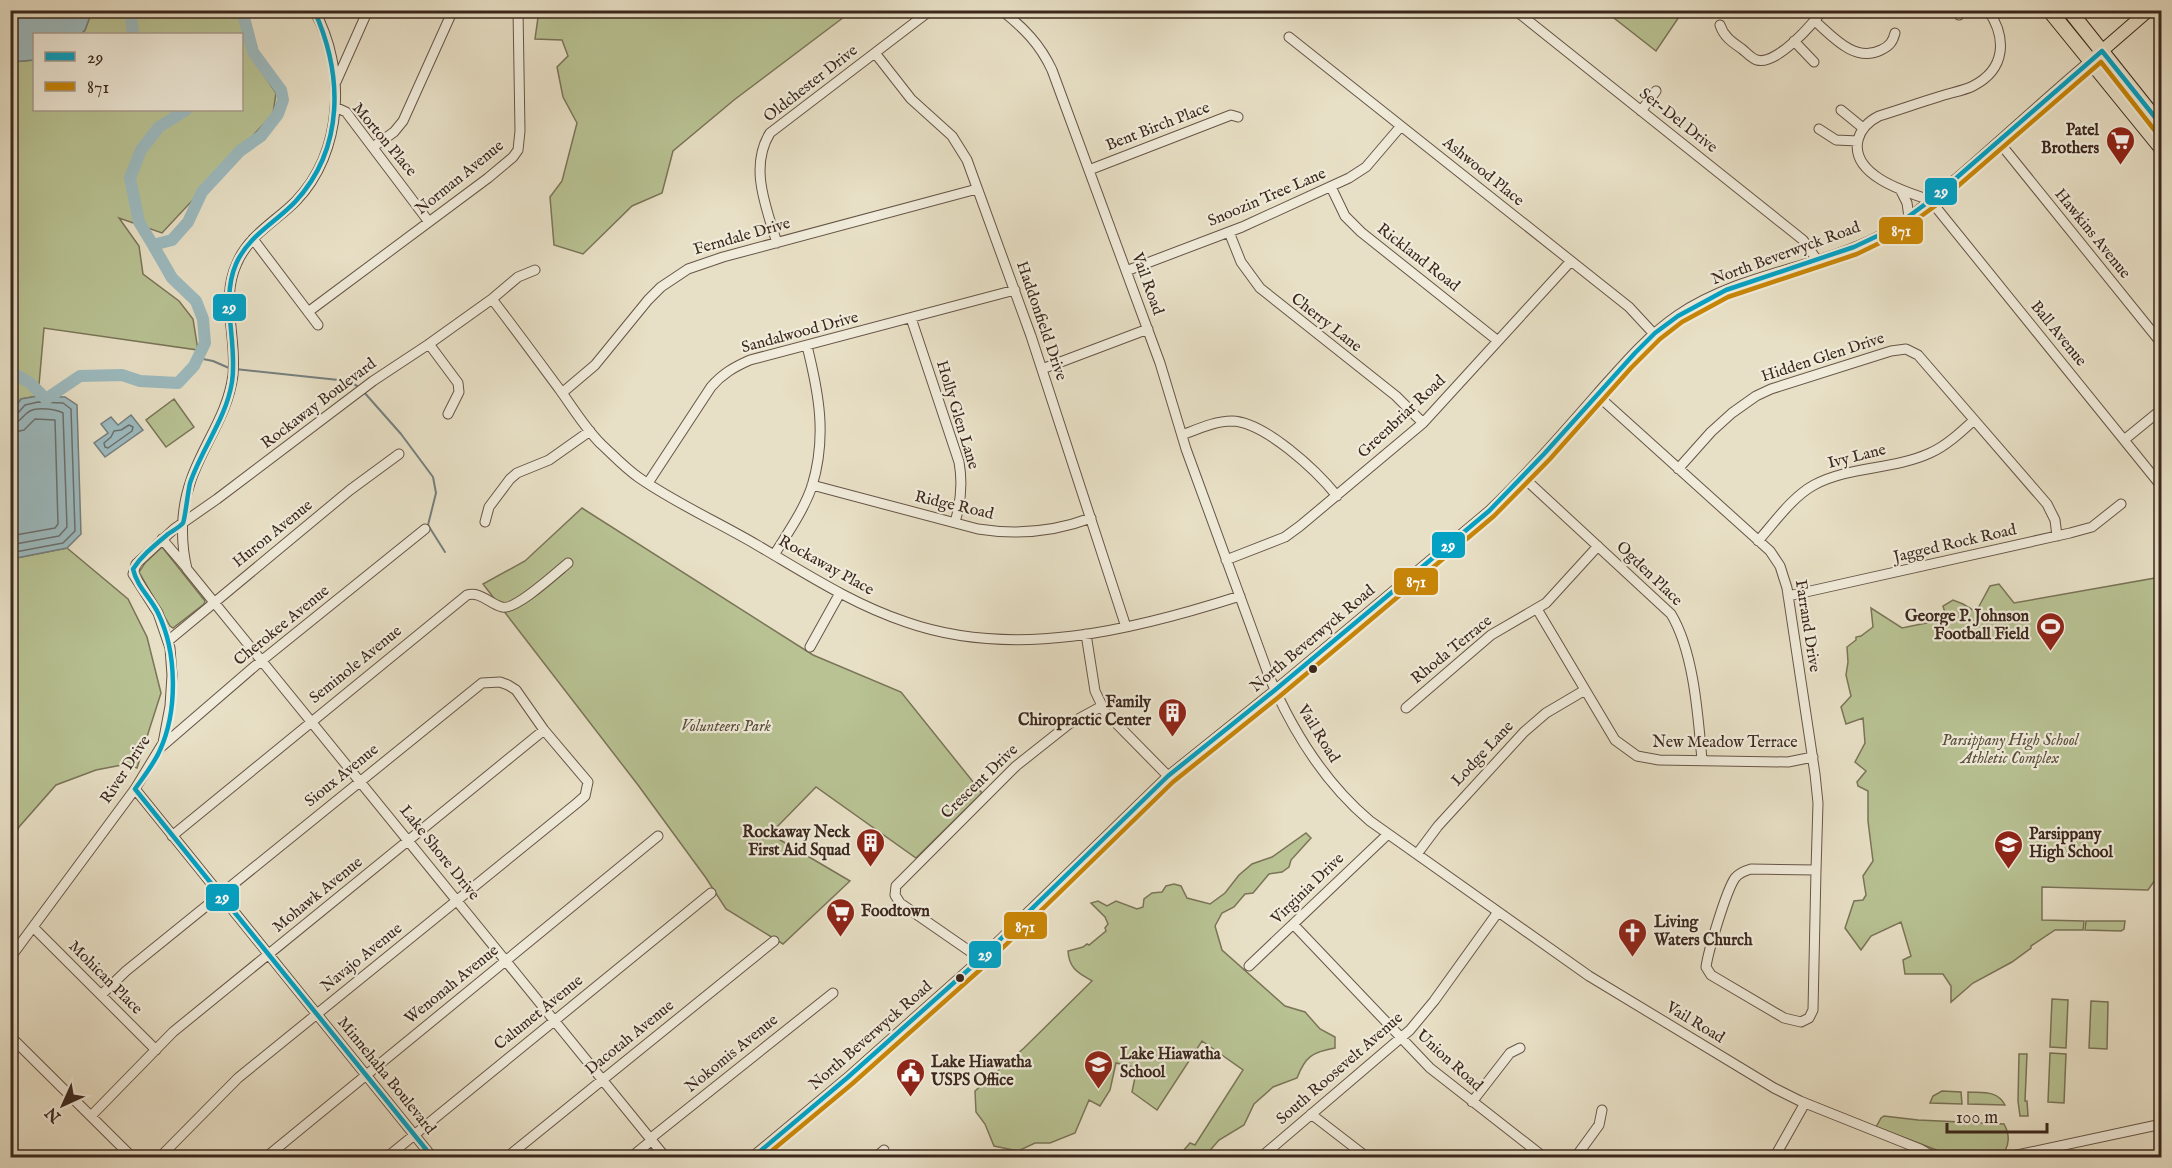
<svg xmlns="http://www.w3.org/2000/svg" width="2172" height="1168" viewBox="0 0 2172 1168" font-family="'IM FELL English',serif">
	<rect width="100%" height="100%" fill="#e8e0c6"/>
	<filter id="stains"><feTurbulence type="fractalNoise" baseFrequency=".00333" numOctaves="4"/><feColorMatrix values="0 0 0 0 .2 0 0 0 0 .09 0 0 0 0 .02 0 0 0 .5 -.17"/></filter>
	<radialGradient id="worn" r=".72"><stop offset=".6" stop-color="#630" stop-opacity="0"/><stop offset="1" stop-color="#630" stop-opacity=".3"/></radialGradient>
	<!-- green -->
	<path fill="#b8c293" stroke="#7a7458" stroke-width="1.5" d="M539,10h313v1l-118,89 -61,51 -11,42 -30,13 -49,48 -29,-9 -4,-48 12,-16 15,-58 -14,-26 -6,-30 11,-11 -6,-16 -27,-1z
		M92,11h146l11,42 27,40 -3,21 -111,119 -43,-15 20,28 4,28 36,27 14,18 5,31 -154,-22 -6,68 -17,3 -10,14v-351l23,-2v50h208v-76h-161l4,-4z
		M1605,11h78l-27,40z
		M174,399l20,28 -28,20 -20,-27z
		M582,508l231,147 88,37 81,101 -66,65 -100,-71 -46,47 80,47 -67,63 -57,-35 -20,-31 -68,-93 -155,-201 42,-23z
		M162,547l43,54 -1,3 -31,24 -3,-2 -31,-54 6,-9z
		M67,548l61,51 19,38 14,56 -24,75 -10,-4 -31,6 -40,15 -37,42 -8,16v-284z
		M2161,577l1,265 -6,1 -1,37 -7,10 -106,-3v33l42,1 -1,9h-28l-24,16v2l-19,14 -39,21 -22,19v-16l-8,-12h-38l-2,-14 8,-4 -10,-34 -30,14 -10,14 -16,-22 9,-27 9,-1 3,-5 -3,-19 10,-15 -5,-40v-30l-10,-5 -1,-4 9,-11 -11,-9 10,-19 -2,-25 -17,6 -5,-17 10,-11 -5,-21 2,-13 -1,-15 9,-7v-3l5,-1 12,-9 -2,-19 31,20 34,-7 9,-8 -2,-7 10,-6 10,4 13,8 14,-26 9,-2 15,19z
		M1306,833l5,5 -20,22 -2,7 -7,5 -13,2 -16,19 -8,1 -11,13 -12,6 -7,13 7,24 63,56 20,6 15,17 15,8v11c-23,4 -30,9 -38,30l-24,9 -19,17 -10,21 -25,15 -13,15 -28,2 12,-14 5,2 48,-75 -41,-29 -45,69 -25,-18 5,-24 -21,-5 -6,27 -10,16 -11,-6 -14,33 -25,10h-15l-17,8 -24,-5 -9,-22 -9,-12 -1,-21 49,-43 68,-67c-13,-8 -23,-12 -24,-30l15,-4 4,-3 2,1 17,-14 -1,-3 3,-4 -3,-7 -14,-14 7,-2 9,5 9,-5 21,8 6,-2 1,-8 8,-6 10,-1 4,-6 8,-2 7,2 6,12 23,6 15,-11 14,-18 13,-11 20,-7z
		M2086,921h39l-1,8 -3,2 -36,-1z
		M2052,999l16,1 -2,48 -16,-1z
		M2091,1001l17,1 -1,47 -18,-1z
		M2050,1053l16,1 -2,49 -16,-1z
		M2019,1054h8l-2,47h2l1,15h-8l-2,-15z
		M1942,1091l19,1 1,12 -32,-1 3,-7z
		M1968,1092c15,1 29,-2 37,13l-37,-1z
		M1884,1116l34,4 86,4c5,9 6,18 1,27l-50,6 -79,-30 5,-9z"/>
	<!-- water -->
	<path fill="#9cbabf" stroke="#757f7e" stroke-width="1.5" d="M11,10h81v1l-7,19 -4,4h-47v26l-23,2z
		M38,396l27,1 12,8 4,129 -14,14 -56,11v-146l10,-14z
		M131,415l12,15 -38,27 -11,-14 14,-10 -7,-9 10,-7 7,8z"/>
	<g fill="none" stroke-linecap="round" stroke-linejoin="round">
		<!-- shore -->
		<path stroke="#6c706e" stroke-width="1.5" d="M10,416l7,-2 8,-9 13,-3 25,1 8,6 4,122 -12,12 -53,10
			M10,423c12,0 12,-8 20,-12 8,-4 26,-2 33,2l4,114 -8,9 -49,9
			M129,425l4,2 -1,4 -24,17 -3,-1 -1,-4 7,-6 3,-6 7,-1z
			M10,433l14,-3 11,-11 20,1 3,104 -3,4 -45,8"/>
		<!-- stream -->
		<path stroke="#757f7e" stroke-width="2" d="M198,358l15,3 16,7
			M235,369l113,12 11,6
			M363,391l38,43 32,43 3,16 -8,32 17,27"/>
		<!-- river -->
		<path stroke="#9cbabf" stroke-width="12" d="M132,10l-1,5 2,19
			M153,245l-14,-23 -9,-44 11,-28 18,-23 27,-17
			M10,376l6,-1 14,8 16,16 34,-23 42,-1 18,6 38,2 16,-17 11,-23 -2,-24 -7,-18 -24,-23 -19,-33 19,-5 16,-18 14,-30 38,-41 21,-15 17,-22 5,-14 -2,-10 -28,-38 -11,-42"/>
		<defs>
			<path id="minor" d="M314,10c33,59 29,142 -18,191 -21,21 -47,34 -59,62 -17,36 0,74 -4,112 -5,39 -29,68 -42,105 -10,28 -11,60 -4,89l479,589
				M1001,10c22,17 39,34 51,60l108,293 26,86 83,227c23,54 56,107 101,145l219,155 185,112 26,13 120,48 16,9
				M1515,10l288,230 14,20
				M1959,15l5,-5
				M1816,22c17,15 39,41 65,28 9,-4 12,-9 14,-17
				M1720,25c4,12 12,17 22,24 4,3 10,10 15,11 18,6 57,-36 65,-50
				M1289,37l340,270 25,27
				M1794,41l20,21
				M875,53l36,46 41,37 15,24 64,176 95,291
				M336,82l32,-72
				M335,107l11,5 83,110
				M1841,110l22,18
				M1641,111l15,-20
				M1819,129l17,11 22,1
				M1999,142l163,202
				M373,147l21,-15 9,-11 50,-111
				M1089,170l142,-55 7,2
				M1331,187l14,29 16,16 137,109
				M1900,189l7,14 2,14
				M1930,200l232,287
				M1930,200c-25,-8 -80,-25 -72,-60 3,-12 11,-19 21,-24 20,-6 39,-13 59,-19 11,-4 25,-6 35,-11 33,-17 34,-48 15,-76
				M1229,232l12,30 19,26 136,108 27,27
				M253,239l65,86
				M777,243c-11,-36 -28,-76 -7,-110l161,-123
				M1126,271l116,-44 107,-49 17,-11 35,-41
				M492,299c23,30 45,60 68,91 13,18 25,38 41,54 12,11 24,24 37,33 37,26 80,45 119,68 48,28 95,59 149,77 108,38 228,8 334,-26
				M308,312l180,-134 25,-21 5,-7 2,-19 -2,-121
				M911,318l48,144c4,22 2,40 -4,60
				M429,344l29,39 1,9 -11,22
				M1042,369l106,-40
				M562,393l33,-28 53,-65 13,-13 27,-18 35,-12 254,-68
				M1597,395l173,156 10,15 7,22 28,186 3,29 -2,67
				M1182,435c16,-6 33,-14 50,-14 33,1 85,50 105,75
				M2124,440l38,-31
				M1678,469l33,-37 21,-19 24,-17 15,-7 120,-38 15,-2 12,6 129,149 8,16 2,16
				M1523,477l148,137c23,38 27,102 31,146
				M648,483l63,-96c11,-13 23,-20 39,-27l265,-70
				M812,485l166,44c38,6 76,3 113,-11
				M485,522l4,-15 21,-28 7,-6 32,-13 41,-29
				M162,539l24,28
				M1758,541c17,-19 34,-44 56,-56 35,-19 79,-15 116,-32 16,-7 31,-21 44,-33
				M774,555c13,-21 30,-45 38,-69 15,-49 7,-92 -5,-140
				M1226,560l59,-23 15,-11 123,-103 148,-162
				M1788,596l282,-63 22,-6 29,-23
				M1537,609l78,131 22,16 22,4 129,2 25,-5
				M1086,634l9,57 10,21 63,64
				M168,641l182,-151 49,-36
				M810,647l30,-54
				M1406,708l85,-73 55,-32 52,-57
				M161,747l94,-81 170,-137
				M135,789l298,369
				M172,836l295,-241c13,-4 23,9 35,12 13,4 55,-35 66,-44
				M1417,854l21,-28 86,-94 22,-19 39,-23
				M1751,869l65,1 -3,140 -4,8 -8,4 -17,-4 -73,-43 -5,-8c2,-15 20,-76 29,-89 4,-5 9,-7 16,-9z
				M1293,924l137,144 115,90
				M33,927l123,123
				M10,958l125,-169 28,-46 7,-37 2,-31 -2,-27 -12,-35 -25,-39 3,-10 38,-35 43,-30 156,-118 56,-37 63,-45 26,-22 17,-7
				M981,959l-81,-56 -5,-8 1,-9 120,-120 53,-42 33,-18
				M1249,966l139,-132
				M101,995l25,-24 356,-288 18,-1 8,3 8,5 28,40 44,52 -3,14 -8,7 -339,275 -79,80
				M10,1036l123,122
				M1472,1102l38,-49 10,-5
				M1311,1114l57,44
				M91,1116l82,-84 371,-302
				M651,1138l182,-145
				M10,1157l1,1
				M265,1158l393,-322
				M386,1158l325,-265
				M506,1158l268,-217
				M630,1158l22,-18
				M751,1158l96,-80 129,-115 192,-187 107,-86 214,-179c38,-37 73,-77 108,-117 25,-28 50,-58 81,-79 62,-42 138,-46 203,-80 28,-15 52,-37 76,-57 45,-39 88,-79 133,-117
				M875,1158l9,-8
				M1260,1158l150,-128 24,-29 64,-89
				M1575,1158l24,-33 3,-15
				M1774,1158l31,-55
				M2003,1158l159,-34"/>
			<path id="major" d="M2096,56l53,-46"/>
			<path id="highway" d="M2049,10l113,139
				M2069,10l93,117"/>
		</defs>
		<!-- minor casing -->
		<use href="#minor" stroke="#665547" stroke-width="11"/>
		<!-- major casing -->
		<use href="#major" stroke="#3b271d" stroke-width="14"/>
		<!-- highway casing -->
		<use href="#highway" stroke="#3b271d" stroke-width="16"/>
		<!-- minor -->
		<use href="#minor" stroke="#f0ebda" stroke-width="9"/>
		<!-- major -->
		<use href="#major" stroke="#e8e0c6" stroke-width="12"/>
		<!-- highway -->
		<use href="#highway" stroke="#e8e0c6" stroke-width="14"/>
		<defs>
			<path id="bus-1" d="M314,10c29,64 31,138 -19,192 -20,21 -47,34 -59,62 -16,37 2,79 -4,118 -6,37 -30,66 -42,101 -2,8 -5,36 -7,40 -3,4 -11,8 -15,11 -13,11 -26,21 -35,35 4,18 18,29 25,44 19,39 20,97 2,137 -6,14 -16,26 -25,39l298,369
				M752,1158l95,-80 129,-115 192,-187 107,-86 214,-179 55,-57 91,-101 20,-20 23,-17 48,-26 128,-43 36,-17 41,-30 171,-149 60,75"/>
			<path id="bus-2" d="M763,1158l89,-74 129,-115 192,-187 107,-86 214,-180 56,-57 81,-91 29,-29 22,-17 46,-25 129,-43 37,-18 41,-30 166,-144 55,70"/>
		</defs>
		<!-- bus-1 casing -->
		<use href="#bus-1" stroke="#f0ebda" stroke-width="9"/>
		<!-- bus-2 casing -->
		<use href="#bus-2" stroke="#f0ebda" stroke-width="9"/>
		<!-- bus-1 -->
		<use href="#bus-1" stroke="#03a2c5" stroke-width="4.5"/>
		<!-- bus-2 -->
		<use href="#bus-2" stroke="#c88607" stroke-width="4.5"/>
	</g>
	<!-- icons -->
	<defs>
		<symbol id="supermarket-pin" viewBox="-11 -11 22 30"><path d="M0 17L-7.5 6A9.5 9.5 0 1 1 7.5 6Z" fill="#8f2418" stroke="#f0ebda"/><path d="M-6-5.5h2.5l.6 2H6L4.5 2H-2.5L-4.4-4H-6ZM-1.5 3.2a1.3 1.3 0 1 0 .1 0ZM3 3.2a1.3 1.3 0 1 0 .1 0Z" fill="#fff"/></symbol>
		<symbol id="stadium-pin" viewBox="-11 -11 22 30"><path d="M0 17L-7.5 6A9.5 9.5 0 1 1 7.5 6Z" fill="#8f2418" stroke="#f0ebda"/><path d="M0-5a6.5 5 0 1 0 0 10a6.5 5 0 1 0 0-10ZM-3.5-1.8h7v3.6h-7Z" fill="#fff"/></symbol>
		<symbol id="building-pin" viewBox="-11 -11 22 30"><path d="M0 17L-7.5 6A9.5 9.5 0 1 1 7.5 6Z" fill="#8f2418" stroke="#f0ebda"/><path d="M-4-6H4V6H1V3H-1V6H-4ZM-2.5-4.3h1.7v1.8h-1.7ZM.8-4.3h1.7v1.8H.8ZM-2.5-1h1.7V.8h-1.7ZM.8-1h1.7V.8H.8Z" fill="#fff"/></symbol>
		<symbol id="school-pin" viewBox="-11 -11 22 30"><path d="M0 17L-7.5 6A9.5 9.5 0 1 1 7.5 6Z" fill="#8f2418" stroke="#f0ebda"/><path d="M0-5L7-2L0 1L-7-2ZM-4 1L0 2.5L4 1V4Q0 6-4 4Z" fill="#fff"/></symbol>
		<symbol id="church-pin" viewBox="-11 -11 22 30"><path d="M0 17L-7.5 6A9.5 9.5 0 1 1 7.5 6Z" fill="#8f2418" stroke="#f0ebda"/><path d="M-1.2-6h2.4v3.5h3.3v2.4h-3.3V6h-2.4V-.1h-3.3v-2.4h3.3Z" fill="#fff"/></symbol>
		<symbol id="civic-pin" viewBox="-11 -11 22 30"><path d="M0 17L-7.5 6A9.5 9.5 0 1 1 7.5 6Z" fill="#8f2418" stroke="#f0ebda"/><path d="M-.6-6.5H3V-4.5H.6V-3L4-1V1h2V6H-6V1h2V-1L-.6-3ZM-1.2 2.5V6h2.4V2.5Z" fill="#fff"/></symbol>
	</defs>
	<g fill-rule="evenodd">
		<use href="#supermarket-pin" x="2104" y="124" width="33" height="45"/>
		<use href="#stadium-pin" x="2034" y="610" width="33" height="45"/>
		<use href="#building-pin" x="1156" y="696" width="33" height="45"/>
		<use href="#building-pin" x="854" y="826" width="33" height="45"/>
		<use href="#school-pin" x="1992" y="828" width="33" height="45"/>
		<use href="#supermarket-pin" x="824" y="896" width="33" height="45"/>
		<use href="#church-pin" x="1616" y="916" width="33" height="45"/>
		<use href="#school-pin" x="1082" y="1048" width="33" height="45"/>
		<use href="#civic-pin" x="894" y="1056" width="33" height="45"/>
	</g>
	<!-- markers -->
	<g fill="#3b271d" stroke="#f0ebda" stroke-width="2">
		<circle cx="1313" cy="669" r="5"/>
		<circle cx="960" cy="978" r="5"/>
	</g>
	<g text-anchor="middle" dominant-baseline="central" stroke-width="4.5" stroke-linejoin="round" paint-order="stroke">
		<!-- street labels -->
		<g font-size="16" fill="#3b271d" stroke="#f0ebda">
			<text transform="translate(811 84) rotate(-38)">Oldchester Drive</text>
			<text transform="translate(1678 121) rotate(38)">Ser-Del Drive</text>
			<text transform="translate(1158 127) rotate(-21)">Bent Birch Place</text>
			<text transform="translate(384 140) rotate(50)">Morton Place</text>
			<text transform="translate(1483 172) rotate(39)">Ashwood Place</text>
			<text transform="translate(460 178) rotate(-39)">Norman Avenue</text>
			<text transform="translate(1267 198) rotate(-23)">Snoozin Tree Lane</text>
			<text transform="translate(2092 234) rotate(51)">Hawkins Avenue</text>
			<text transform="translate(742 237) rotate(-16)">Ferndale Drive</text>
			<text transform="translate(1786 254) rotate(-20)">North Beverwyck Road</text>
			<text transform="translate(1418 258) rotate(38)">Rickland Road</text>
			<text transform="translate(1147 284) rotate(70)">Vail Road</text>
			<text transform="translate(1041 321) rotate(71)">Haddonfield Drive</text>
			<text transform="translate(1326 323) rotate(38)">Cherry Lane</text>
			<text transform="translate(800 333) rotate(-15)">Sandalwood Drive</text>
			<text transform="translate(2058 334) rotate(51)">Ball Avenue</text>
			<text transform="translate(1823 358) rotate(-18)">Hidden Glen Drive</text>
			<text transform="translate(319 404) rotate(-37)">Rockaway Boulevard</text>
			<text transform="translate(957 415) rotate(73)">Holly Glen Lane</text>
			<text transform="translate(1402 417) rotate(-43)">Greenbriar Road</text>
			<text transform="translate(1857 457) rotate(-14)">Ivy Lane</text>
			<text transform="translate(954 506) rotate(13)">Ridge Road</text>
			<text transform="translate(273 534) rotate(-39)">Huron Avenue</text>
			<text transform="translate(1955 544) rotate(-13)">Jagged Rock Road</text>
			<text transform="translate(826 566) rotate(29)">Rockaway Place</text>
			<text transform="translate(1649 574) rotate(44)">Ogden Place</text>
			<text transform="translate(282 626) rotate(-39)">Cherokee Avenue</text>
			<text transform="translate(1807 626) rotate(81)">Farrand Drive</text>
			<text transform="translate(1313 639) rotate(-40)">North Beverwyck Road</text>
			<text transform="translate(1452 650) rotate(-39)">Rhoda Terrace</text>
			<text transform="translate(356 665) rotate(-39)">Seminole Avenue</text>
			<text transform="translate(1318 734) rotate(58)">Vail Road</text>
			<text x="1725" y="743">New Meadow Terrace</text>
			<text transform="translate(1483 754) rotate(-47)">Lodge Lane</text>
			<text transform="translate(126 770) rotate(-57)">River Drive</text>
			<text transform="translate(342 776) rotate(-39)">Sioux Avenue</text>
			<text transform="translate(980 782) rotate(-44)">Crescent Drive</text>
			<text transform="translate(439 853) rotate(51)">Lake Shore Drive</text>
			<text transform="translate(1308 889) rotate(-44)">Virginia Drive</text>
			<text transform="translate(318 895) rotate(-39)">Mohawk Avenue</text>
			<text transform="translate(362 958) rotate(-39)">Navajo Avenue</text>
			<text transform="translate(105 978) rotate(45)">Mohican Place</text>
			<text transform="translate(452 985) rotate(-39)">Wenonah Avenue</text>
			<text transform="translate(539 1013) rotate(-39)">Calumet Avenue</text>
			<text transform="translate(1695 1023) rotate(31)">Vail Road</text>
			<text transform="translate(871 1036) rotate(-41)">North Beverwyck Road</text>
			<text transform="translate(630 1038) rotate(-39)">Dacotah Avenue</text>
			<text transform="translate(732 1054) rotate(-39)">Nokomis Avenue</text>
			<text transform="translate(1449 1061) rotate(42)">Union Road</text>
			<text transform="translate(1340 1069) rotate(-41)">South Roosevelt Avenue</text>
			<text transform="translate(386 1076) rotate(51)">Minnehaha Boulevard</text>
		</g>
		<!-- poi labels -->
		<g font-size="16" font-weight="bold" fill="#3b271d" stroke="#f0ebda" text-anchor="start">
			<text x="2099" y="131" text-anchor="end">Patel<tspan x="2099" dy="18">Brothers</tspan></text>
			<text x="2029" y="617" text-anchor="end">George P. Johnson<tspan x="2029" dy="18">Football Field</tspan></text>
			<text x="1151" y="703" text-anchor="end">Family<tspan x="1151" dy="18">Chiropractic Center</tspan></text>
			<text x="850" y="833" text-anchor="end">Rockaway Neck<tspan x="850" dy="18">First Aid Squad</tspan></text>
			<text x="2029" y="835">Parsippany<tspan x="2029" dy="18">High School</tspan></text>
			<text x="861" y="912">Foodtown</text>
			<text x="1654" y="923">Living<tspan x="1654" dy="18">Waters Church</tspan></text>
			<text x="1120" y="1055">Lake Hiawatha<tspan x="1120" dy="18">School</tspan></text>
			<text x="931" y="1063">Lake Hiawatha<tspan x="931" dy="18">USPS Office</tspan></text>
		</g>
		<!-- park labels -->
		<g font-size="16" font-style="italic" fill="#5a4e3a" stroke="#f0ebda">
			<text x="726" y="727">Volunteers Park</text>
			<text x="2010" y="741">Parsippany High School<tspan x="2010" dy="18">Athletic Complex</tspan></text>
		</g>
	</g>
	<g stroke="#f0ebda" stroke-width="2">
		<rect x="1924" y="177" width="34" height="29" rx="6" fill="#03a2c5"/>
		<rect x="1878" y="216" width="46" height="29" rx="6" fill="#c88607"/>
		<rect x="212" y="293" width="35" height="29" rx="6" fill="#03a2c5"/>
		<rect x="1431" y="531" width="35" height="28" rx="6" fill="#03a2c5"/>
		<rect x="1393" y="567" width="46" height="29" rx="6" fill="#c88607"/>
		<rect x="205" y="883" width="35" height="29" rx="6" fill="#03a2c5"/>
		<rect x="1003" y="911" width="45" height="29" rx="6" fill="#c88607"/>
		<rect x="968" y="940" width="34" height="29" rx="6" fill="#03a2c5"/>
	</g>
	<g font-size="16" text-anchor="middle" font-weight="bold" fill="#fff">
		<text x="1941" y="197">29</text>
		<text x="1901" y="236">871</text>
		<text x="229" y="313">29</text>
		<text x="1448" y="551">29</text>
		<text x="1416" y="587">871</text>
		<text x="222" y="903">29</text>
		<text x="1025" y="932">871</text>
		<text x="985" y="960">29</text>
	</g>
	<!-- margin -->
	<rect width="2172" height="1168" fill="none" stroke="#e8e0c6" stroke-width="36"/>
	<rect x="12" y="12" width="2148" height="1144" fill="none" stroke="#3b271d" stroke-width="3"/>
	<rect x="18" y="18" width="2136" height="1132" fill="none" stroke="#3b271d" stroke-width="1.5"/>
	<!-- legend -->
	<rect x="33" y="33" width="210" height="78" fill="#f0ebda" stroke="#a89d8e" stroke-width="1.5"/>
	<rect x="45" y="52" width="30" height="9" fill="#03a2c5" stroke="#a89d8e" stroke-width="1.5"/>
	<text x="87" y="63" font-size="18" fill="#3b271d">29</text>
	<rect x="45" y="82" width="30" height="9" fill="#c88607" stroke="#a89d8e" stroke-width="1.5"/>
	<text x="87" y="93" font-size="18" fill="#3b271d">871</text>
	<!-- north arrow -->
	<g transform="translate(63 1105) rotate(225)" stroke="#f0ebda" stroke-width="4.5" paint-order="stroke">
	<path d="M0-4.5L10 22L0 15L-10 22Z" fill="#3b271d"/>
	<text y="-9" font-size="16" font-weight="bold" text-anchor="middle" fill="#3b271d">N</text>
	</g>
	<!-- scale -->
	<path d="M1947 1123v9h100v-9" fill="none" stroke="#3b271d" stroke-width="3"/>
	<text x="1956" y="1123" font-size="18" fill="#3b271d" stroke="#f0ebda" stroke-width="4.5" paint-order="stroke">100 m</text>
	<rect width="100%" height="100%" filter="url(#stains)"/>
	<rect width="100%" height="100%" fill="url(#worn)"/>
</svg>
